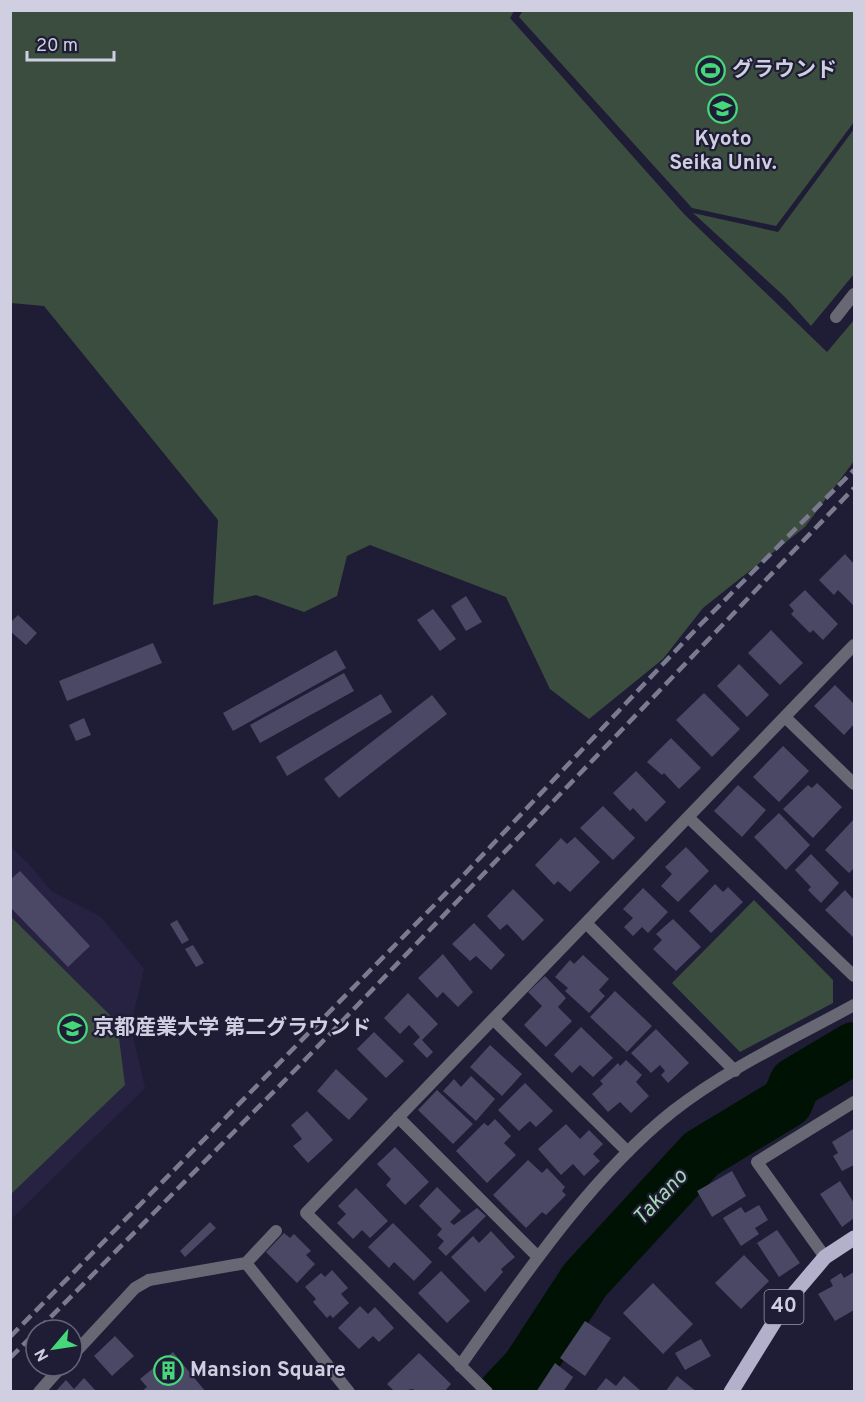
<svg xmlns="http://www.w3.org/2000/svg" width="865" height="1402" viewBox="0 0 865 1402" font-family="Overpass,'Noto Sans JP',sans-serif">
	<rect width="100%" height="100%" fill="#1f1c35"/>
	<!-- built -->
	<path fill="#272242" d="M11,847l18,17 22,27 50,26 43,52 -12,51 1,17 12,51 -134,131z"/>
	<!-- green -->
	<path fill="#3b4d3f" d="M523,10l331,1v111l-78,104 -84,-18 -173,-191z
		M10,11h504l-4,7 174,196 143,138 27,-32v141l-49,66 -102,81 -40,51 -74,60 -39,-30 -44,-92 -136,-52 -23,11 -10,40 -33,16 -48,-17 -43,10 5,-85 -174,-214 -33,-3z
		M854,129v145l-43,52 -26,-29 -92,-84 85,19z
		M754,900l79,80v23l-93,49 -68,-69z
		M11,917l106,105 8,63 -114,109z"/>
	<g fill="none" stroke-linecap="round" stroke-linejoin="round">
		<!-- river -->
		<path stroke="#001204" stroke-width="52" d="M505,1392l22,-23 58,-89 116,-126 86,-52 8,-19 59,-35"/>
	</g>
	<!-- building -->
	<path fill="#4b4865" d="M845,554l9,10 -1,41 -15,-15 -4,5 -15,-15z
		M805,590l33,34 -15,16 -10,-10 -3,3 -19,-19 3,-3 -5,-6z
		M466,596l16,26 -16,9 -15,-25z
		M433,609l23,30 -16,12 -23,-31z
		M18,615l19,18 -11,12 -16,-14v-8z
		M771,630l32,33 -23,22 -32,-32z
		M153,643l9,20 -95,38 -8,-20z
		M336,650l10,18 -113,63 -10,-18z
		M739,664l30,31 -22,22 -30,-31z
		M344,673l10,18 -94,52 -10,-18z
		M835,685l19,19v20l-10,11 -30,-29z
		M704,693l36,36 -28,28 -36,-37z
		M381,694l11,18 -105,64 -11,-19z
		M432,695l15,19 -108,84 -15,-19z
		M84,718l7,17 -15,6 -7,-16z
		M671,738l30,30 -22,21 -15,-16 -2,2 -15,-13z
		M783,746l26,25 -30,31 -26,-25z
		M636,771l30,31 -20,20 -13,-14 -3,3 -17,-18z
		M817,783l25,24 -29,31 -30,-29 25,-24 4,3z
		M738,785l28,25 -24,27 -28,-26z
		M603,806l32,32 -22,22 -33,-32z
		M779,813l31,32 -24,25 -32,-33z
		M854,819v49l-5,5 -24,-23z
		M575,837l25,25 -30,30 -12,-11 -4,4 -19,-20 26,-27 6,6z
		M686,847l23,24 -31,31 -17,-16 11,-12 -7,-7z
		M811,854l28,29 -18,20 -13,-13 3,-3 -16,-17z
		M20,871l70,75 -22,21 -58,-60v-27z
		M715,884l8,8 5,-5 15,15 -32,31 -22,-22z
		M643,888l25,24 -20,21 -6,-6 -9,9 -9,-9 9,-9 -10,-9z
		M513,889l31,31 -21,21 -16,-17 -7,6 -13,-14z
		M845,890l9,10 -1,37 -28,-27z
		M673,919l28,28 -25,24 -23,-22 9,-9 -6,-6z
		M177,920l12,20 -7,4 -12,-20z
		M474,923l31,32 -14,15 -15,-14 -6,5 -18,-17z
		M193,945l11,18 -8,4 -11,-18z
		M443,954l30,38 -15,15 -15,-15 -6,6 -19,-20z
		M583,955l26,24 -10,11 6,6 -16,17 -24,-22 3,-3 -13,-11 15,-17 4,4z
		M545,976l21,22 -8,9 14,14 -26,26 -22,-22 18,-19 -14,-14z
		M615,991l37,35 -25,26 -37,-35z
		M408,993l30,31 -16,16 11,12 -6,6 -14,-14 7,-7 -11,-12 -9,9 -16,-16z
		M581,1027l32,31 -20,19 -13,-12 -8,8 -18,-18z
		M656,1029l33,34 -21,20 -7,-8 4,-4 -5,-6 -9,8 -20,-20z
		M374,1032l30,29 -18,17 -29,-29z
		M490,1045l32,29 -20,22 -32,-29z
		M626,1060l16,15 -6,7 13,14 -18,17 -11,-11 -12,10 -16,-18 11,-10 -3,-3 18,-18 2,3z
		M336,1069l32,30 -19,21 -32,-29z
		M471,1076l24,23 -19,22 -33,-30 11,-12 7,8z
		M525,1083l28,28 -17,16 -6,-6 -11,10 -21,-21z
		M437,1090l36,34 -20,20 -35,-34z
		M307,1111l26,29 -25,23 -15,-17 9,-7 -11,-14z
		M495,1119l16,17 -7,7 12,12 -29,28 -31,-32 28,-28 4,3z
		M566,1124l14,15 9,-9 14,14 -10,10 7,7 -16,15 -11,-12 -12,11 -23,-26z
		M853,1129l1,36 -12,6 -9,-15 5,-3 -6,-11z
		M395,1147l34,35 -24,23 -19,-20 5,-6 -14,-15z
		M528,1160l14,13 5,-5 18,19 -3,4 4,4 -20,20 -4,-3 -16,16 -33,-33z
		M732,1171l14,25 -34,21 -15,-26z
		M840,1181l14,22v15l-12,9 -22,-33z
		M437,1187l24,24 -11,11 4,3 23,-17 9,8 -40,40 -8,-8 6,-7 -7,-6 5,-6 -23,-23z
		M356,1188l32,33 -18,17 -8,-8 -9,9 -16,-16 9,-9 -8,-8z
		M759,1205l9,15 -13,8 4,6 -18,12 -18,-28 18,-11 4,6z
		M210,1222l6,6 -31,29 -5,-6z
		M393,1223l39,39 -18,19 -20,-19 -5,6 -21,-21z
		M777,1230l23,33 -21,14 -22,-34z
		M491,1231l24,26 -14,12 2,3 -18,20 -34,-35 22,-21 6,7z
		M284,1233l6,5 4,-4 17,17 -5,4 9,9 -18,19 -31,-31z
		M744,1255l25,26 -28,28 -26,-26z
		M332,1270l16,18 -7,6 8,9 -16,15 -3,-3 -3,3 -14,-16 3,-3 -11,-12 16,-14 4,4z
		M441,1271l29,30 -23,22 -29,-30z
		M854,1272v38l-19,11 -17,-27 15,-8 -3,-6 11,-7 3,5z
		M653,1283l40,41 -30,30 -40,-41z
		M360,1306l8,8 7,-7 19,21 -15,14 -6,-6 -14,13 -21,-21z
		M585,1321l26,17 -26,38 -25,-18z
		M115,1336l19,20 -22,20 -18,-20z
		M701,1339l10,17 -26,14 -10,-17z
		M173,1352l8,10 25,30h-65l6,-5 -7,-8z
		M419,1353l32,31 -7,8h-28l-3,-3 -18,3 -8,-8z
		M555,1363l18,14 -10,15h-27z
		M624,1376l18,16h-47l11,-14 10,8z
		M677,1376l20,16h-32z
		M84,1378l13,14h-42l11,-12 8,9z"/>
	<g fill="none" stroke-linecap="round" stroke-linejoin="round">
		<!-- lane -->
		<path stroke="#686774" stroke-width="12" d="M836,317l18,-23
			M246,1263l30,-32
			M149,1280l97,-17 103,129"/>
		<!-- street -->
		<path stroke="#686774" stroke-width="12" d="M785,717l69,67
			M688,817l166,159
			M586,923l149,148
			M493,1019l135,133
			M398,1117l139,139
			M825,1257l-68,-95 97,-60
			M72,1356l63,-68 14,-8
			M460,1366c61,-86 130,-189 213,-255 55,-43 121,-73 181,-106
			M39,1392l23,-26
			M487,1392l-181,-179 548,-568"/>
		<!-- primary -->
		<path stroke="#b2b0ca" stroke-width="15" d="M731,1392l55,-89 39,-46 29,-19"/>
		<!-- rail -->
		<path stroke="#7c7a8f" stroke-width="4.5" stroke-dasharray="12 6" stroke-linecap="butt" d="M38,1330l263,-266 553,-576
			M10,1337l448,-456 241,-255 155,-156
			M10,1358l26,-26"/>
	</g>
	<!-- icons -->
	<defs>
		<symbol id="stadium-ring" viewBox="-11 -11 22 22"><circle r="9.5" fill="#1f1c35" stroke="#45d77a" stroke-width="1.5"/><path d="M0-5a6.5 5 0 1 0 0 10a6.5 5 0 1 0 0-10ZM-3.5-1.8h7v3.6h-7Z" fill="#45d77a"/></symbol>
		<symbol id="school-ring" viewBox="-11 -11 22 22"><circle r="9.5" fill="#1f1c35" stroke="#45d77a" stroke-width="1.5"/><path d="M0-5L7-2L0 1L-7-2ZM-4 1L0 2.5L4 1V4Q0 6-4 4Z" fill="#45d77a"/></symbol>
		<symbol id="university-ring" viewBox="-11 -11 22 22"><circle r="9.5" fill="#1f1c35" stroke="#45d77a" stroke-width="1.5"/><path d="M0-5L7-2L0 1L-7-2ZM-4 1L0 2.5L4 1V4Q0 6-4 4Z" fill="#45d77a"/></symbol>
		<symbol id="building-ring" viewBox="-11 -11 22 22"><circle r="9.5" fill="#1f1c35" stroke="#45d77a" stroke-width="1.5"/><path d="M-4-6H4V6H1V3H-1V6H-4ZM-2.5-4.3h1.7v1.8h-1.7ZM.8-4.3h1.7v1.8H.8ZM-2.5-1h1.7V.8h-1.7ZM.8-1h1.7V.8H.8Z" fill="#45d77a"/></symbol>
	</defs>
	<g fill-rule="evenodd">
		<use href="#stadium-ring" x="694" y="54" width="33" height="33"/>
		<use href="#school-ring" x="706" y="92" width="33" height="33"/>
		<use href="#university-ring" x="56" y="1012" width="33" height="33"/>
		<use href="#building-ring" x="152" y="1354" width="33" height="33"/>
	</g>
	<g text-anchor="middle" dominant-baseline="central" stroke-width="4.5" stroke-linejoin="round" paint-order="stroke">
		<!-- shield labels -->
		<rect fill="#1f1c35" stroke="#9b99ad" stroke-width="1.5" x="764.5" y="1290" width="39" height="34" rx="4.5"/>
		<g font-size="20" font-weight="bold" fill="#d0cfe1">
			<text x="784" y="1307">40</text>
		</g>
		<!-- poi labels -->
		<g font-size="21" font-weight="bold" fill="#d0cfe1" stroke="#1f1c35" text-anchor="start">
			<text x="732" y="70">グラウンド</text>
			<text x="723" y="139" text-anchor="middle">Kyoto<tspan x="723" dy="24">Seika Univ.</tspan></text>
			<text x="93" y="1028">京都産業大学 第二グラウンド</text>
			<text x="190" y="1370">Mansion Square</text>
		</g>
		<!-- water labels -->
		<g font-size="22" font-style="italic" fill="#a4d6af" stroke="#1f1c35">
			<text transform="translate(661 1198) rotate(-47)">Takano</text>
		</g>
	</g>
	<!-- border -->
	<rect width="865" height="1402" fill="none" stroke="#d0cfe1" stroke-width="24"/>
	<!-- north arrow -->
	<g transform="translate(54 1348) rotate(241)"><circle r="28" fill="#1f1c35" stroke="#66647a" stroke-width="1.5"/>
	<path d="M0-4.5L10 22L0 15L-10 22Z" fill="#45d77a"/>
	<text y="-9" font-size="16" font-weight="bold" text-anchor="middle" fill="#d0cfe1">N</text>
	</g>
	<!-- scale -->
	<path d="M27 51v9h87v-9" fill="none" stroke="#d0cfe1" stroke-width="3"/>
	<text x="36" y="51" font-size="18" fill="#d0cfe1" stroke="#1f1c35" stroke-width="4.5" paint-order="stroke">20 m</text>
</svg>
